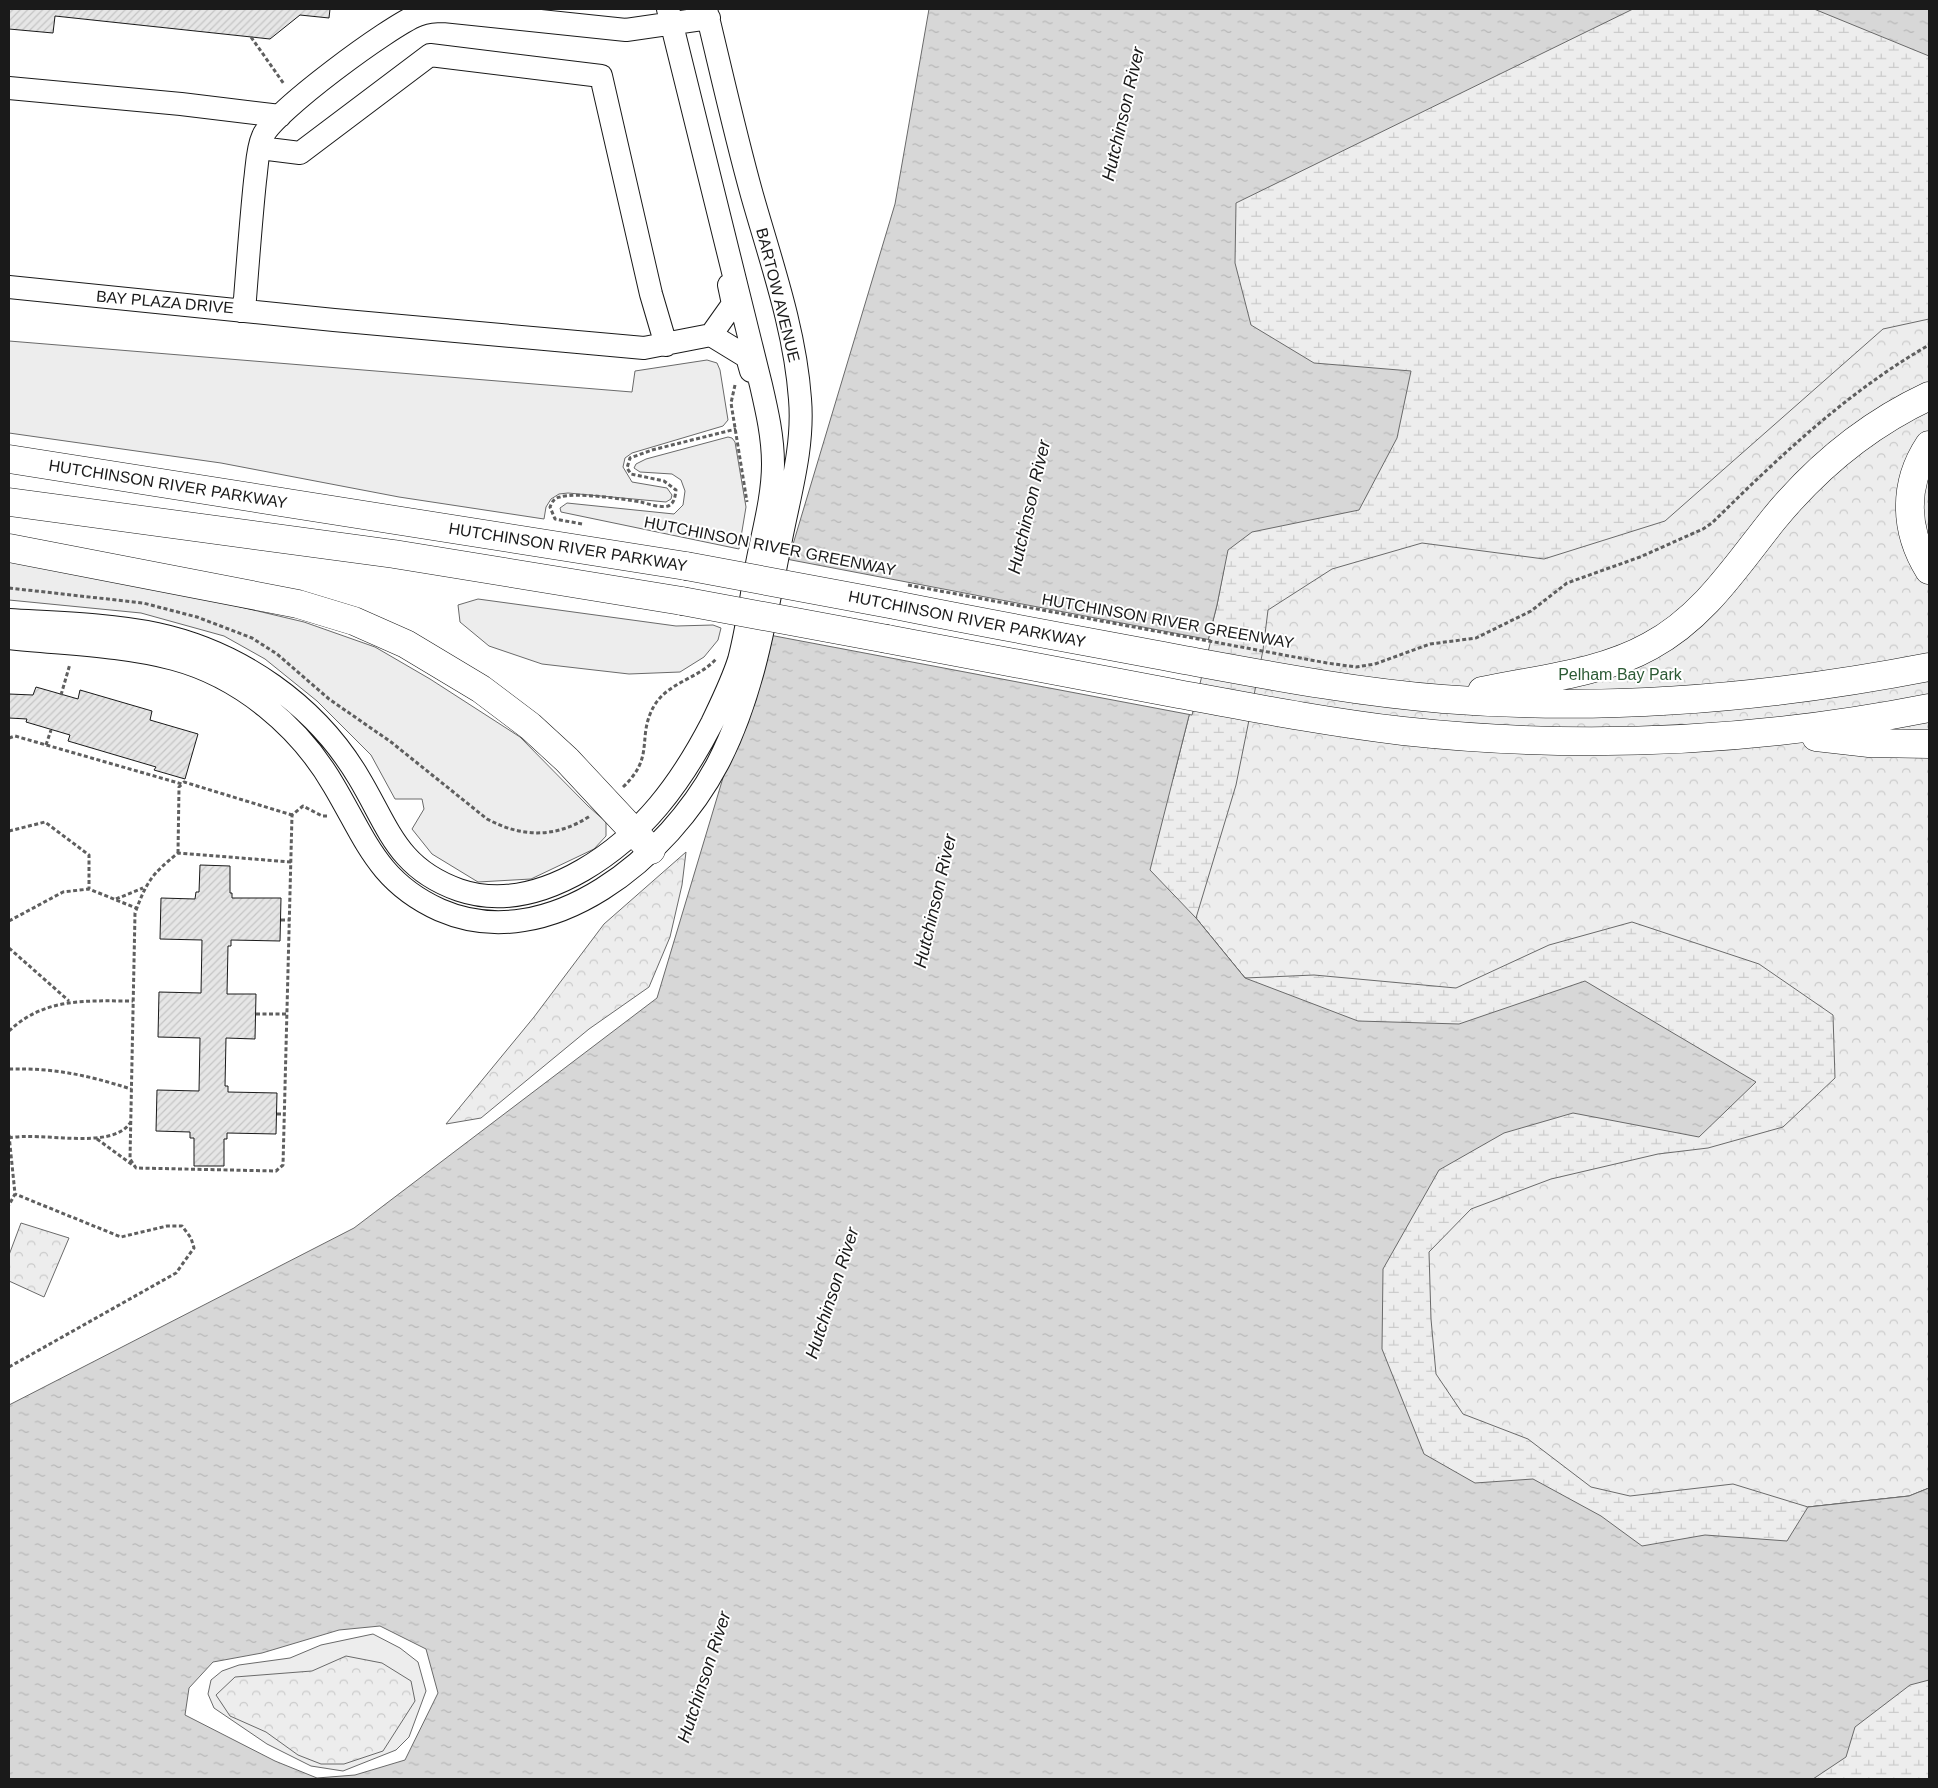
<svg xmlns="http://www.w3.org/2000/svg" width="1938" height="1788" viewBox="0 0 1938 1788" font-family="Arial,sans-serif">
	<defs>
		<pattern id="forest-crowns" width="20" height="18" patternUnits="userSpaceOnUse" patternTransform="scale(1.25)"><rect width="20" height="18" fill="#ededed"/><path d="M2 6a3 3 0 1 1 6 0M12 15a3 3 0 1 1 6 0" fill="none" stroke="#cbcbcb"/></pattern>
		<pattern id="wetland-marsh" width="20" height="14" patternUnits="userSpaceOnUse" patternTransform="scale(1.25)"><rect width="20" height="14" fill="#ededed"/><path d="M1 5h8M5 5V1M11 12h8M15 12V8" fill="none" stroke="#cbcbcb"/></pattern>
		<pattern id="water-ripples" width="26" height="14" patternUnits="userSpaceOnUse" patternTransform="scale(1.25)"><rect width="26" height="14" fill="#d7d7d7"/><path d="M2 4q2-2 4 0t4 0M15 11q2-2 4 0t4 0" fill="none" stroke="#b8b8b8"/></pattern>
		<pattern id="building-hatch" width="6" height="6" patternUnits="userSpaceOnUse" patternTransform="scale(1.25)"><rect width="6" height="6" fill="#e6e6e6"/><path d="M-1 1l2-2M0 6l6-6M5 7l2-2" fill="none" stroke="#c5c5c5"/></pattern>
	</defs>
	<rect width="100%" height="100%" fill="#fff"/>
	<!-- built -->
	<path fill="#ededed" stroke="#6a6a6a" d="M9,341l623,51 3,-21 72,-11 10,3 3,7 8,50 -5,6 -91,27 -7,5 -2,9 9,15 35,6 5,7 -1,4 -5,3 -98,-9 -9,1 -8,5 -5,8 -2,12 -145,-22 -178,-34 -212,-30z
		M728,437l4,1 3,4 11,65 -7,42 -178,-37 -1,-4 7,-5 107,11 9,-9 2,-14 -4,-11 -9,-6 -32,-2 -6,-4 2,-4 10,-5z
		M9,557l181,38 114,27 71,25 55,32 90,58 68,69 18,16v14l-12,13 -63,30 -53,3 -46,-28 -20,-25 12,-20 -2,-10h-27l-24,-44 -54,-54 -52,-42 -41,-23 -83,-23 -132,-13z
		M478,599l198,27 37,-1 8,3 -3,12 -14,17 -24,15 -51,2 -87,-10 -53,-18 -29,-24 -2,-17z
		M373,1634l27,14 18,14 8,29 -17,46 -13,13 -53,21 -32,-5 -44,-22 -53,-36 -6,-14 3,-14 11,-9 17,-6 51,-7 31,-13z"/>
	<!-- forest -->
	<path fill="url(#forest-crowns)" stroke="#6a6a6a" d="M1929,56v1432l-19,8 -102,11 -21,34 -253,-62 -152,-130 77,-325 -214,-46 -49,-60 21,-313z
		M686,852l-4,33 -12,52 -21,50 -60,42 -108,89 -35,6 88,-107 70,-93z
		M21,1223l48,15 -25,59 -35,-16v-26z
		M346,1656l36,7 29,18 4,20 -32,50 -39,13h-23l-23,-9 -32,-23 -36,-16 -14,-21 19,-18 77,-6z"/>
	<!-- wetland -->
	<path fill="url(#wetland-marsh)" stroke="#6a6a6a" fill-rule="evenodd" d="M1332,9h597v310l-46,10 -218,192 -121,38 -122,-16 -90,26 -64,41 -5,40 -27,135 -40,133 49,60 69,-3 142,13 93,-43 83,-23 127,42 74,51 2,63 -52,49 -75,21 -50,6 -107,25 -80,30 -42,43 2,67 5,55 27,40 65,25 63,48 39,9 103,-12 75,23 101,-11 20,-8v291h-1228l444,-1469zM1224,568l-7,37 -44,174z"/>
	<!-- water -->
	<path fill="url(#water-ripples)" stroke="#6a6a6a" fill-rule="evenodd" d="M929,9h704l-397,194 -1,60 16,62 63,38 97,8 -14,67 -38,72 -107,22 -24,18 -11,55 -67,265 46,48 49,60 113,43 101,3 126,-43 171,101 -57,55 -126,-24 -69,20 -65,37 -56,99 -1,80 42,105 51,29 58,-4 68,37 41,30 63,-11 82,6 21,-34 101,-11 20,-8v192l-19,5 -55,42 -9,30 -33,22h-1804v-374l345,-177 303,-230 238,-794zM380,1626l46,23 12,44 -33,67 -50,15 -38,3 -42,-17 -90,-46 4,-27 24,-26 49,-9 77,-23z
		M1814,9h115v47z"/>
	<!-- pier -->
	<path fill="#fff" stroke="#6a6a6a" d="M786,559l425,81 -19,75 -428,-81z"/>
	<!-- building -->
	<path fill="url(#building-hatch)" stroke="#1a1a1a" d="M9,9h321l-1,9 -29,-3 -30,24 -215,-23 -2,17 -44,-4z
		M36,687l42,12 2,-9 72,21 -2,9 48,14 -13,45 -31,-9 2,-3 -88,-26 2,-6 -44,-13 1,-3 -18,-1v-24l24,1z
		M200,865l30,1v27h2v5h49l-1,43 -49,-1v6h-3l-1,48h29l-1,45 -29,-1 -1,48h3v6l49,1 -1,41 -49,-1v6h-3v27h-30v-28h-4v-6l-34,-1 1,-41 42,1 1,-53 -42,-1 1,-45 42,1 1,-53 -42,-1 1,-41 34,1 1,-7h3z"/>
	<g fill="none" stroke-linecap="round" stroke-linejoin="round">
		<defs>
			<path id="minor" d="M9,88l172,16 99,12
				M260,148l40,5 130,-98 171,21 50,218 15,51
				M9,287l325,33 310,28 67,-13 36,22 4,14
				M241,311l4,-12c3,-39 6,-79 10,-118 2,-14 2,-32 8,-45 10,-24 128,-111 155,-121 8,-3 17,-4 26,-4l182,19 83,-12
				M711,335l22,-31 -4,-19
				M9,620c49,3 99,4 148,14 83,18 159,71 202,144 30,50 38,90 100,112 44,15 86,2 124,-20 60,-35 98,-87 129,-147 10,-21 20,-41 27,-63 8,-30 12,-61 17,-91 6,-34 17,-70 17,-105 0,-27 -6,-53 -12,-79l-93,-376
				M9,638c54,6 112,7 165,21 67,18 126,68 160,127 32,54 44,96 106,124 110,48 230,-55 278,-147 36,-69 48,-148 63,-224 9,-46 23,-93 19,-140 -5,-70 -29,-137 -48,-204 -17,-61 -31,-124 -46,-186"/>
			<path id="highway" d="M1929,445c-26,39 -25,85 0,125
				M9,459l677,107
				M9,502l385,52 288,47
				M9,548l289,56 56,17 52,23 75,45 49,37 37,34 84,90
				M895,605c94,19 189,36 284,54 88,16 175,33 264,40 163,13 327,-1 486,-32
				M887,639c96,18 191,36 286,54 76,14 153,29 230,38 175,19 354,11 526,-23
				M1482,691c56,-12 118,-17 168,-45 54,-29 86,-80 123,-126 44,-54 94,-95 156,-124
				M1816,737l53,6 60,1"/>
		</defs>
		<!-- minor casing -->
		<use href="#minor" stroke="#1a1a1a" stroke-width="24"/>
		<!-- highway casing -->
		<use href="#highway" stroke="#1a1a1a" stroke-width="29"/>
		<!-- path -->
		<path stroke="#5f5f5f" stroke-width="3" stroke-dasharray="4 2.5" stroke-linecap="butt" d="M251,37l33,47
			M735,385l-4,18 16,99
			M582,524l-27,-5 -5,-12c2,-5 4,-9 10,-10 17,-5 63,2 81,5 7,2 20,6 27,4 7,-3 7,-10 8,-16l-12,-9 -33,-7 -4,-6 3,-10 22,-8 84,-21
			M9,588l134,15 54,14 55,21 25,16 52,45 62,43 96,77c36,19 69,19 103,-3
			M1375,664l55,-20 46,-6 55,-27 36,-28 73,-26 63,-28 9,-6c67,-66 135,-131 217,-178
			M61,695l9,-31
			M9,738l6,-2 167,48 2,-2 108,33
			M46,745l5,-15
			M623,787c33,-31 13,-49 31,-81 14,-24 44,-27 62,-47
			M9,831l36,-9 44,33v34
			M178,853l1,-66 3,-3
			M291,862l-113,-9c-27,22 -31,28 -43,60l-5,246 6,9 140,3 7,-6 9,-350 11,-9 19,10h6
			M116,899l27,-11
			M281,920h9
			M9,921l54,-29 26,-3 47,19
			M9,948l60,53
			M256,1014h31
			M9,1031c36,-34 78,-30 124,-30
			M9,1069c46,-1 78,6 122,20
			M277,1114h8
			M9,1135l6,59 -6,11
			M9,1138c32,-7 102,13 121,-15
			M97,1139l37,27
			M9,1367l167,-94 18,-25 -3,-10 -9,-12h-15l-46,11 -106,-43"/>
		<!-- minor -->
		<use href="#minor" stroke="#fff" stroke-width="22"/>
		<!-- highway -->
		<use href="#highway" stroke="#fff" stroke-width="28"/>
		<defs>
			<path id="highway-bridge" d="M686,566l209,39
				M682,601l205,38"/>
		</defs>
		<!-- highway-bridge casing -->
		<use href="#highway-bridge" stroke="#1a1a1a" stroke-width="29" stroke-linecap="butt"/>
		<!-- path-bridge -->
		<path stroke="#5f5f5f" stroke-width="3" stroke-dasharray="4 2.5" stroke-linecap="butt" d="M908,585l419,78 29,4 19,-3"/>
		<!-- highway-bridge -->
		<use href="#highway-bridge" stroke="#fff" stroke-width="28"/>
	</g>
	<g text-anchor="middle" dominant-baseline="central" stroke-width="4" stroke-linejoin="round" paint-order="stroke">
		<!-- street labels -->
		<g font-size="16" fill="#1a1a1a" stroke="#fff">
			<text transform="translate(778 295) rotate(76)">BARTOW AVENUE</text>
			<text transform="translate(165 302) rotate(5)">BAY PLAZA DRIVE</text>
			<text transform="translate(168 484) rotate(9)">HUTCHINSON RIVER PARKWAY</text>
			<text transform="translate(770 546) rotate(11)">HUTCHINSON RIVER GREENWAY</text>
			<text transform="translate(568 547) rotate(9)">HUTCHINSON RIVER PARKWAY</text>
			<text transform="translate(967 619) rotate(11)">HUTCHINSON RIVER PARKWAY</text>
			<text transform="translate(1168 621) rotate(10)">HUTCHINSON RIVER GREENWAY</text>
		</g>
		<!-- park labels -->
		<g font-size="16" fill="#2b5a34" stroke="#fff">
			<text x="1620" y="674">Pelham Bay Park</text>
		</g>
		<!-- water labels -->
		<g font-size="18" font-style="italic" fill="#1a1a1a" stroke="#fff">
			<text transform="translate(1123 114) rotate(-77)">Hutchinson River</text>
			<text transform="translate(1029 507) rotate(-77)">Hutchinson River</text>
			<text transform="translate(935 901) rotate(-77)">Hutchinson River</text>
			<text transform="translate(832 1293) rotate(-72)">Hutchinson River</text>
			<text transform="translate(704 1677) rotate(-72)">Hutchinson River</text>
		</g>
	</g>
	<!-- border -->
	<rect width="1938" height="1788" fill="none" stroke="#1a1a1a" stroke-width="20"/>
</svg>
